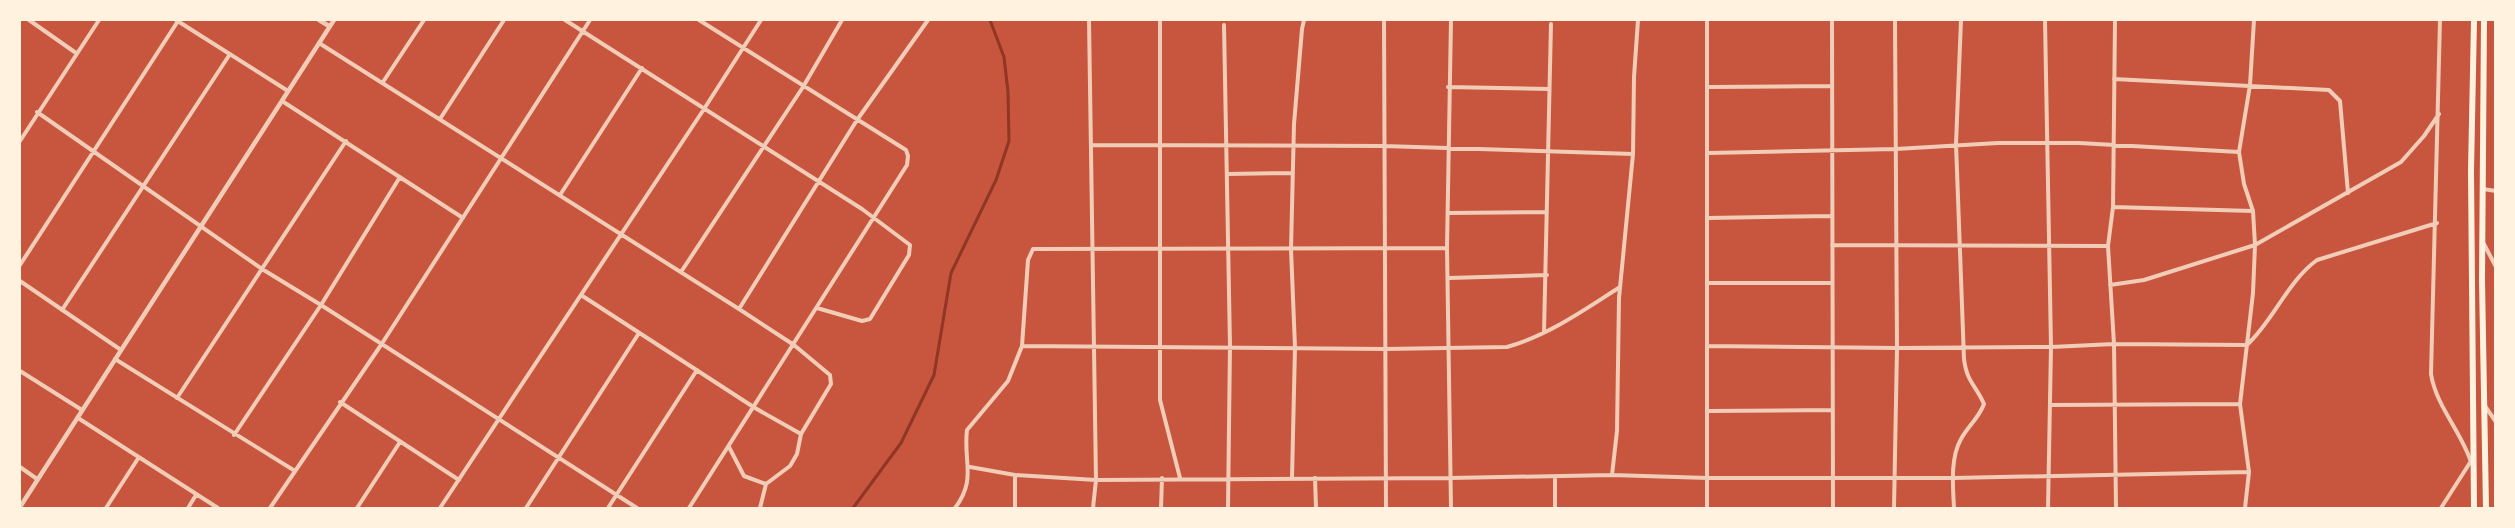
<svg xmlns="http://www.w3.org/2000/svg" width="2515" height="528" viewBox="0 0 2515 528" font-family="Ubuntu,sans-serif">
	<rect width="100%" height="100%" fill="#c8553d"/>
	<g fill="none" stroke-linecap="round" stroke-linejoin="round">
		<!-- stream -->
		<path stroke="#8f3625" stroke-width="3" d="M853,508l48,-65 33,-68 17,-102 45,-93 13,-39 -1,-49 -4,-35 -14,-37"/>
		<!-- minor -->
		<path stroke="#f1ccb7" stroke-width="4" d="M29,20l47,33
			M176,20l112,71
			M565,20l297,189 48,36 -1,10 -39,64 -8,2 -45,-13
			M1089,20l7,460 -3,28
			M1160,20v380l20,78
			M1384,20l2,488
			M1832,20l1,488
			M2045,20l6,327 -3,161
			M2115,20l-2,187 -5,39 6,98 2,164
			M2440,20l-9,354c5,32 30,57 40,88
			M1224,25l6,321 -2,162
			M319,43l420,266 55,36 36,30 1,9 -30,50 -4,20 -7,12 -24,18 -6,24
			M2114,79l215,11 11,11 8,92
			M383,82l41,-62
			M1448,87l101,2
			M1708,87l124,-1
			M282,101l181,117
			M37,112l225,157 59,36 316,203
			M440,119l64,-99
			M20,141l79,-121
			M1091,145l293,1 249,8
			M1708,153l188,-4 102,-6h81l160,9
			M1227,174l66,-1
			M2483,189l13,2
			M560,195l82,-127
			M2113,207l140,4
			M1448,213l99,-1
			M1708,218l124,-2
			M2484,244l12,23
			M1832,245l276,1
			M20,265l158,-244
			M681,272l122,-185 39,-67
			M1449,278l98,-3
			M20,281l101,69
			M1708,283h124
			M2110,285l34,-5 111,-35 146,-83 23,-26 15,-22
			M581,295l174,113 46,26
			M739,309l118,-189 71,-100
			M62,310l168,-256
			M1544,332l7,-308
			M1022,346l363,3 122,-2c42,-12 77,-37 113,-60
			M1707,346l190,2 154,-1 63,-3 133,1c27,-25 40,-63 70,-85l120,-37
			M115,359l180,112
			M20,371l62,39
			M177,398l169,-257
			M340,402l119,78
			M2050,405l190,-1
			M2485,406l11,16
			M1708,411l125,-1
			M78,418l140,90
			M234,435l87,-130 79,-128
			M729,447l15,29 22,8
			M20,467l17,12
			M970,467l45,8 81,5 354,-2 162,-3 96,3h245l296,-6
			M1015,475v33
			M1612,475l5,-44 2,-133 14,-144 1,-77 4,-57
			M1292,478l3,-131 -4,-98 3,-125 8,-95 2,-9
			M1315,478l1,30
			M106,508l33,-51
			M188,508l8,-13
			M270,508l111,-163 209,-325
			M357,508l43,-66
			M440,508l264,-399 57,-89
			M526,508l113,-175
			M608,508l89,-138
			M689,508l218,-343 1,-9 -2,-6 -207,-130
			M955,508c22,-29 8,-46 12,-78l41,-49 14,-35 6,-86 5,-11 414,-1
			M1161,508l1,-30
			M1451,508l-4,-260 4,-228
			M1555,508v-31
			M1707,508v-488
			M1894,508l3,-160 -2,-328
			M1954,508c-1,-21 -4,-50 7,-69 7,-13 18,-21 23,-35 -8,-19 -17,-21 -20,-45l-8,-215 5,-124
			M2245,508l4,-36 -9,-68 13,-111 2,-48 -2,-34 -9,-27 -5,-32 11,-67 4,-65
			M2441,508l30,-47"/>
		<!-- tertiary -->
		<path stroke="#f1ccb7" stroke-width="4.5" d="M319,20l10,6
			M20,507l314,-487"/>
		<!-- primary -->
		<path stroke="#fff3e0" stroke-width="6" d="M2474,20l-3,151 3,337
			M2484,20l-2,260 4,228"/>
	</g>
	<!-- border -->
	<rect width="2515" height="528" fill="none" stroke="#fff3e0" stroke-width="42"/>
</svg>
